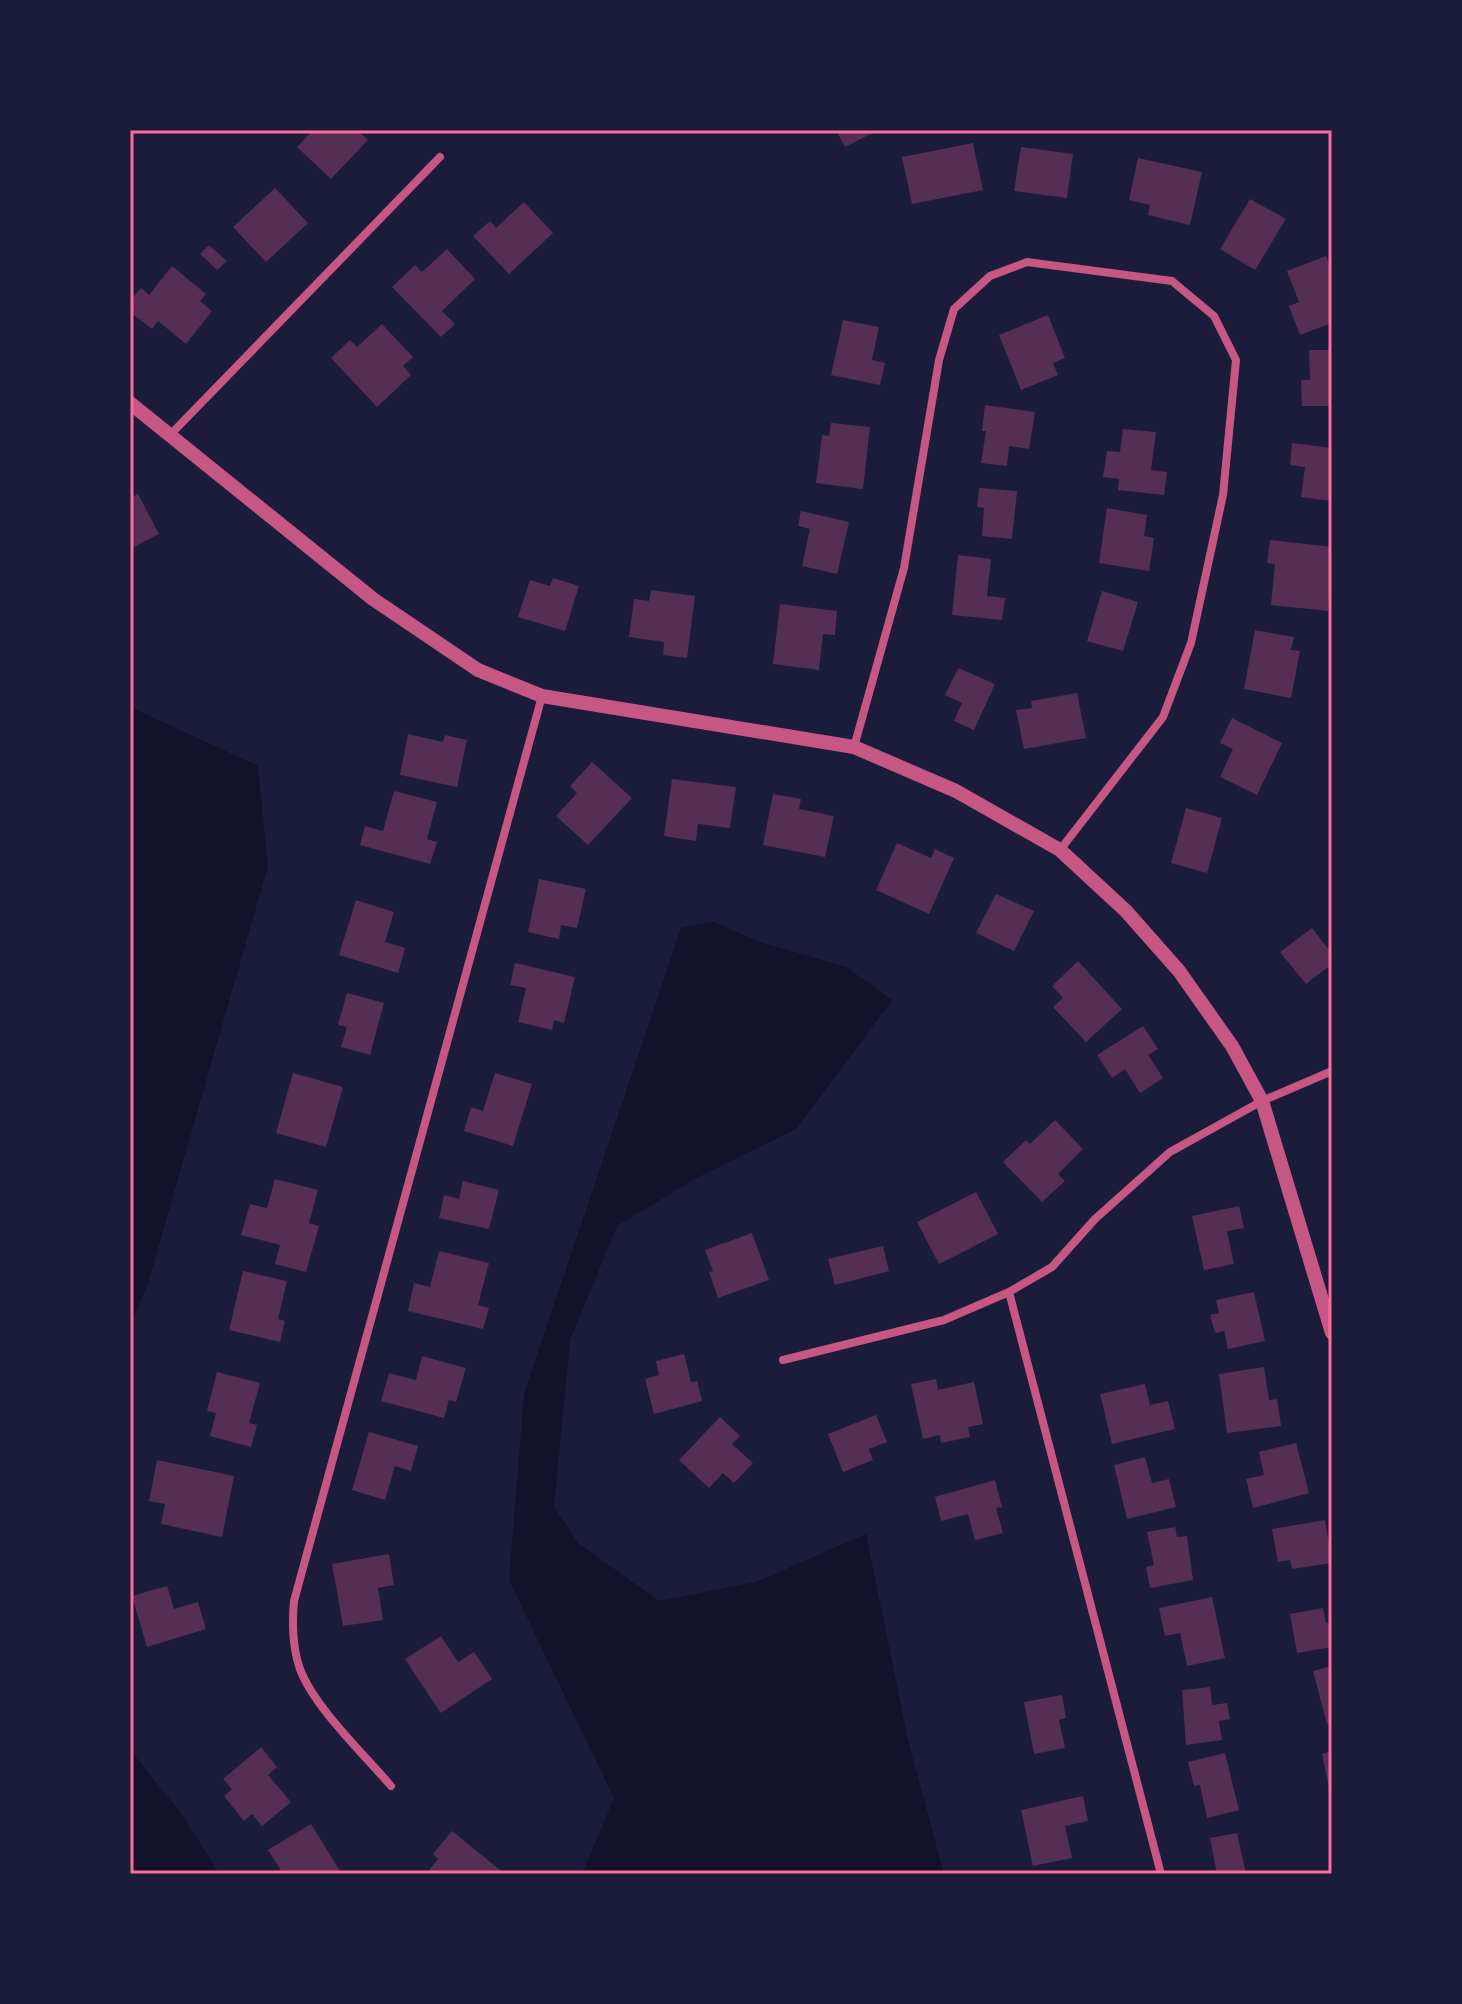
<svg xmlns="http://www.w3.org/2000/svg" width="1462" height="2004" viewBox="0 0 1462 2004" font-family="'PT Sans Narrow',sans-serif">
	<rect width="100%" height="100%" fill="#1b1b3a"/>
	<!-- water -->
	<path fill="#12122b" d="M130,707l128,59 10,100 -120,417 -18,43z
		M714,922l46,20 86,25 46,33 -96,129 -100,49 -79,48 -47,114 -16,167 24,36 81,58 97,-19 110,-48 42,206 36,134h-362l32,-76 -105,-218 15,-186 157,-466z
		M130,1750l50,62 40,62h-90z"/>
	<!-- building -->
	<path fill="#542f53" d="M313,130h44l11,10 -37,39 -34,-32z
		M836,130h42l-33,17z
		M973,143l10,47 -71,14 -10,-47z
		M1021,147l52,7 -6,44 -53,-7z
		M1138,158l64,14 -12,53 -42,-10 2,-10 -21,-5z
		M275,188l33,35 -42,39 -33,-35z
		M1250,199l36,20 -31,51 -35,-21z
		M524,202l29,31 -44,41 -36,-38 17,-15 6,7z
		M209,245l18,16 -10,9 -17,-16z
		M447,249l28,30 -33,32 13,13 -14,13 -49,-50 23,-22 7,7z
		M1326,256l6,15v52l-32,12 -11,-29 10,-4 -12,-31z
		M172,266l34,28 -6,7 12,10 -26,33 -28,-23 -6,8 -22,-17v-11l11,-13 8,7z
		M1048,315l17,43 -12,5 5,12 -37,15 -22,-55z
		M843,320l36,7 -7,33 13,3 -5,22 -49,-10z
		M382,324l31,33 -10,9 8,9 -34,32 -46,-49 19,-18 7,7z
		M1309,350h23v56h-30l-1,-26h9z
		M985,405l50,7 -6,37 -20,-3 -2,20 -26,-3 5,-32h-4z
		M831,423l39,4 -7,62 -47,-6 6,-48 7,1z
		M1123,429l33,3 -5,38 16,2 -3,23 -46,-5 1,-11 -16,-2 4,-26 13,1z
		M1292,443l40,5v53l-31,-4 4,-30 -15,-2z
		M979,488l38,3 -5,48 -30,-3 2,-28 -7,-1z
		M138,494l21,40 -29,15v-51z
		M1107,508l40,7 -3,21 10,2 -5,33 -50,-8z
		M801,511l48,11 -12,52 -35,-8 8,-37 -12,-3z
		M1270,540l62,7 -4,64 -57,-6 4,-41 -8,-1z
		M958,555l33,4 -4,37 18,2 -3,22 -50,-5z
		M553,578l26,8 -14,45 -47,-14 12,-37 20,6z
		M651,590l44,6 -8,62 -24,-3 1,-13 -35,-5 5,-38 15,2z
		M1102,591l36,11 -15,49 -36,-10z
		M780,604l57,7 -2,24 -12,-1 -4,36 -46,-6z
		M1255,630l39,7 -3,13 9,1 -9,47 -47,-9z
		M958,668l37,16 -21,46 -20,-9 8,-18 -17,-8z
		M1077,693l9,45 -62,11 -8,-39 16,-2 -1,-7z
		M1232,718l50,25 -25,52 -37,-18 13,-28 -13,-6z
		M408,734l35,8 2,-7 22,5 -10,47 -57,-12z
		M592,762l40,36 -44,47 -32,-29 21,-23 -7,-7z
		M672,779l64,8 -6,41 -32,-4 -2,17 -32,-5z
		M394,791l43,11 -10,37 10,3 -7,22 -70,-19 5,-19 18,5z
		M773,794l28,5 -2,10 35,7 -9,41 -62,-12z
		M1186,808l36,10 -15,55 -36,-10z
		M897,843l34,15 4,-9 19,9 -25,56 -53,-24z
		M539,879l47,10 -9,39 -16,-3 -2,14 -31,-7z
		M996,894l38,17 -20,40 -38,-18z
		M356,900l38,12 -9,30 20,6 -7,25 -59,-18z
		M1312,928l20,26v10l-26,20 -26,-32z
		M1078,961l44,48 -36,33 -33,-35 10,-9 -11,-12z
		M515,963l60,14 -11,46 -10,-3 -2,10 -34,-8 8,-34 -16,-3z
		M347,993l37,10 -14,52 -29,-8 6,-20 -9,-2z
		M1143,1026l15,23 -10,6 15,23 -23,15 -15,-24 -13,9 -15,-23z
		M293,1073l50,14 -17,60 -50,-14z
		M495,1073l37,11 -19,62 -49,-15 7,-24 12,4z
		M1055,1120l28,29 -25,25 7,7 -23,21 -39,-40 23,-22 4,4z
		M275,1179l43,11 -9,33 10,3 -13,46 -31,-8 5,-19 -39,-10 9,-31 17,4z
		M463,1181l36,9 -10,39 -50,-11 5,-23 15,4z
		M976,1192l22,42 -59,30 -22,-42z
		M1239,1206l5,22 -17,3 7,33 -30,6 -12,-54z
		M752,1233l17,47 -51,18 -9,-26 4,-1 -8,-21z
		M883,1246l6,25 -54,14 -7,-26z
		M439,1251l50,12 -11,42 11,3 -6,21 -75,-18 6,-28 16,4z
		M243,1271l44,10 -9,38 7,2 -5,21 -51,-12z
		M1254,1292l11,49 -37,8 -4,-18 -9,2 -5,-18 9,-2 -3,-13z
		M684,1354l7,28 6,-1 5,20 -48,13 -9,-35 14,-4 -3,-14z
		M422,1356l44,12 -10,34 -7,-2 -5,18 -63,-17 8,-28 27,7z
		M1264,1367l5,33 8,-1 4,27 -54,7 -8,-59z
		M217,1372l43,11 -11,40 8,2 -6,22 -41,-11 6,-23 -9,-2z
		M936,1379l2,11 36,-8 9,42 -15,3 2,10 -29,6 -1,-8 -17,4 -12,-55z
		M1145,1384l5,21 18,-4 7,28 -63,15 -12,-50z
		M876,1415l11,27 -18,7 4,11 -30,12 -15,-38z
		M720,1417l20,19 -8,8 21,19 -19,20 -11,-10 -14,15 -30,-28z
		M369,1432l49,14 -7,25 -16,-5 -10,34 -33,-10z
		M1296,1443l13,50 -56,15 -7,-29 18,-4 -5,-23z
		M1145,1457l7,26 17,-4 7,28 -49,12 -13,-54z
		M157,1460l77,16 -12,61 -61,-13 4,-20 -16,-3z
		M995,1480l7,27 -6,1 7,25 -28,7 -7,-26 -27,7 -6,-24z
		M1325,1520l7,43 -40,6 -2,-9 -12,2 -6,-33z
		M1175,1527l2,10 10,-1 6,44 -43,8 -4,-21 8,-2 -7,-33z
		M389,1554l5,31 -16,3 5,32 -40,6 -11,-62z
		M167,1586l7,23 24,-7 8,27 -59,18 -15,-51z
		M1212,1597l13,61 -38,8 -7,-33 -15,3 -6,-28z
		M1323,1608l3,15 6,-1v25l-35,6 -7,-39z
		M441,1636l17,26 16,-10 18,27 -51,34 -36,-54z
		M1332,1666v57l-5,1 -14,-53z
		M1210,1687l2,18 15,-2 3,16 -11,2 3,19 -36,5 -4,-55z
		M1062,1695l4,23 -7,2 6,28 -31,6 -10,-52z
		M261,1747l16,20 -9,8 23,27 -29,24 -10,-12 -8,7 -20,-25 8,-7 -9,-10z
		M1332,1751v47h-1l-9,-44z
		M1225,1753l14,57 -32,8 -7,-33 -6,1 -6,-24z
		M1083,1796l5,25 -23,5 7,32 -39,8 -12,-56z
		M311,1824l31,50h-59l-15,-24z
		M452,1831l53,43h-79l12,-15 -5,-5z
		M1237,1833l9,41h-29l-7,-36z"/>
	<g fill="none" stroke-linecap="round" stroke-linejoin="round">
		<!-- minor -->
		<path stroke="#c65784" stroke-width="8" d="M170,435l270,-278
			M854,747l50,-179 35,-208 15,-51 36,-33 37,-14 145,19 42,35 22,44 -13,135 -32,148 -28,74 -103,133
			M1009,1292l152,582
			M783,1360l161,-40 65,-28 43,-25 43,-48 75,-67 92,-51 70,-30
			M391,1786c-28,-33 -77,-79 -91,-117 -8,-22 -8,-46 -6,-68l248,-905"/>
		<!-- tertiary -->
		<path stroke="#c65784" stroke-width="14" d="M130,403l243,196 105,71 64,26 312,51 102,44 104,59 66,61 53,60 53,75 30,55 70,232"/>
	</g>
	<!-- border -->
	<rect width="1462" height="2004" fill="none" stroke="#1b1b3a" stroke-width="264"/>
	<rect x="132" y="132" width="1198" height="1740" fill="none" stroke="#ff6b9d" stroke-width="3"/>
</svg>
